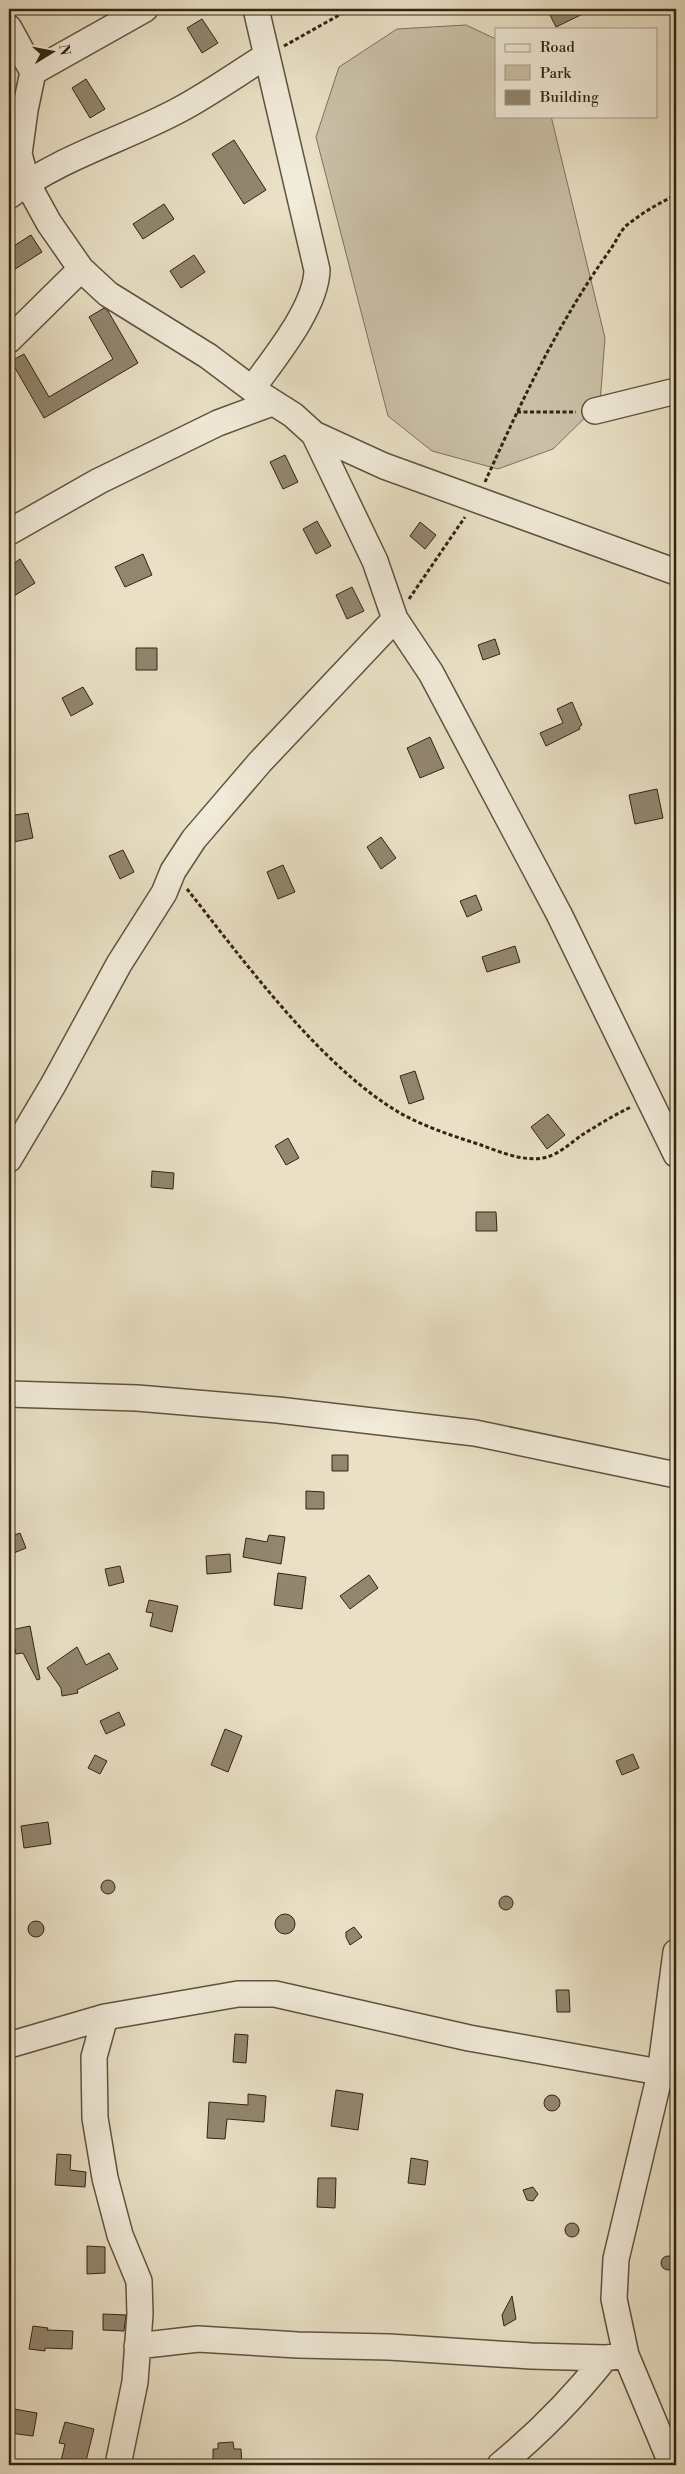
<svg xmlns="http://www.w3.org/2000/svg" width="685" height="2474" viewBox="0 0 685 2474" font-family="'Libre Bodoni',serif">
	<rect width="100%" height="100%" fill="#e9e0c5"/>
	<filter id="stains"><feTurbulence type="fractalNoise" baseFrequency=".004" numOctaves="4"/><feColorMatrix values="0 0 0 0 .2 0 0 0 0 .09 0 0 0 0 .02 0 0 0 .5 -.17"/></filter>
	<radialGradient id="worn" r=".72"><stop offset=".6" stop-color="#630" stop-opacity="0"/><stop offset="1" stop-color="#630" stop-opacity=".3"/></radialGradient>
	<!-- green -->
	<path fill="#cac0a7" stroke="#7e725c" d="M466,25l30,14v77h55l54,222 -5,65 -47,46 -55,20 -66,-18 -44,-35 -72,-279 23,-70 58,-38z"/>
	<!-- building -->
	<path fill="#92866f" stroke="#332412" d="M547,9h46l-37,18z
		M202,19l16,24 -16,10 -15,-25z
		M86,79l19,30 -15,9 -18,-30z
		M234,140l32,50 -22,14 -32,-50z
		M164,204l10,15 -31,20 -10,-15z
		M31,235l11,17 -33,21v-24z
		M194,255l11,17 -24,16 -11,-17z
		M104,308l4,3 30,52 -94,55 -33,-57 13,-7 25,43 64,-38 -24,-42z
		M285,455l13,27 -15,7 -13,-27z
		M317,521l14,25 -15,8 -13,-25z
		M420,522l16,13 -11,14 -15,-13z
		M143,554l9,21 -27,12 -10,-20z
		M20,559l15,24 -26,16v-32z
		M352,587l12,24 -17,8 -11,-24z
		M495,639l5,15 -17,6 -5,-15z
		M136,648h21v22h-21z
		M83,687l10,17 -22,12 -9,-18z
		M572,702l10,23 -3,2 1,2 -34,17 -6,-13 23,-10 -6,-14z
		M430,737l14,31 -24,10 -13,-30z
		M657,789l6,29 -28,6 -6,-29z
		M28,813l5,25 -24,5v-27z
		M381,837l15,21 -15,11 -14,-22z
		M123,850l11,22 -14,7 -11,-23z
		M283,865l12,27 -17,7 -11,-27z
		M476,895l6,15 -15,7 -7,-16z
		M515,946l5,16 -33,10 -5,-15z
		M415,1071l9,28 -15,5 -9,-28z
		M548,1114l17,21 -18,14 -16,-22z
		M288,1138l11,20 -13,7 -11,-19z
		M152,1171l22,2 -1,16 -22,-2z
		M476,1212h20l1,19h-21z
		M332,1455h16v16h-16z
		M306,1491l18,1v17h-18z
		M20,1533l6,15 -17,7v-18z
		M269,1535l16,2 -4,27 -38,-7 3,-19 21,4z
		M230,1554l1,18 -24,2 -1,-18z
		M120,1566l4,16 -15,4 -4,-17z
		M278,1573l28,4 -4,32 -28,-4z
		M369,1575l9,13 -28,21 -10,-13z
		M149,1600l29,6 -6,26 -22,-6 3,-13 -7,-1z
		M30,1626l10,53 -3,1 -14,-27 -7,1 -5,-24z
		M77,1647l9,18 23,-12 9,16 -41,21 1,3 -16,3 -1,-8 -14,-20z
		M119,1712l6,13 -19,9 -6,-13z
		M225,1729l17,7 -14,36 -17,-7z
		M633,1754l6,14 -17,7 -6,-14z
		M95,1755l12,6 -7,13 -12,-6z
		M48,1822l3,22 -27,4 -3,-22z
		M101 1887a7 7 0 1 1 14 0a7 7 0 1 1-14 0Z
		M499 1903a7 7 0 1 1 14 0a7 7 0 1 1-14 0Z
		M275 1924a10 10 0 1 1 20 0a10 10 0 1 1-20 0Z
		M28 1929a8 8 0 1 1 16 0a8 8 0 1 1-16 0Z
		M354,1927l8,10 -12,8 -4,-8v-5z
		M556,1990h13l1,22h-13z
		M235,2034l13,1 -2,28 -13,-1z
		M336,2090l27,4 -5,36 -27,-4z
		M248,2094l18,2 -2,26 -37,-3 -2,20 -18,-1 2,-36 39,3z
		M544 2103a8 8 0 1 1 16 0a8 8 0 1 1-16 0Z
		M57,2154l14,1 -1,15 16,2 -1,15 -30,-2z
		M411,2158l17,3 -3,24 -17,-2z
		M318,2178h18l-1,30 -18,-1z
		M533,2187l5,7 -5,7 -6,-1 -4,-10z
		M565 2230a7 7 0 1 1 14 0a7 7 0 1 1-14 0Z
		M87,2246l18,1v26l-18,1z
		M661 2263a7 7 0 1 1 14 0a7 7 0 1 1-14 0Z
		M512,2296l4,23 -12,7 -2,-11z
		M103,2314l23,1 -2,16 -21,-1z
		M33,2326l15,2 -1,2 26,1 -1,18 -27,-1v3l-16,-2z
		M14,2409l23,4 -4,23 -23,-3z
		M65,2422l29,7 -9,36h-25l5,-21 -6,-1z
		M233,2442l1,7h7l1,16h-29v-16h5v-6z"/>
	<g fill="none" stroke-linecap="round" stroke-linejoin="round">
		<defs>
			<path id="minor" d="M9,28l24,44 -8,38 -6,44 8,29 22,40 32,46 27,25 100,62 44,33 41,26 21,19 61,127 20,58 36,54 128,241 117,240
				M33,72l112,-63
				M9,196c51,-39 114,-56 170,-86 30,-16 58,-36 87,-54
				M9,340l72,-71
				M252,389c22,-31 64,-81 65,-119l-61,-261
				M595,411l81,-20
				M314,434l70,32 292,106
				M9,532l90,-51 119,-58 54,-20
				M9,1159l44,-74 66,-121 45,-71 9,-22 21,-32 66,-77 135,-143
				M9,1394l128,4 141,12 197,23 201,42
				M105,2017l-11,40 1,61 10,60 15,57 19,46 1,33 -5,68 -17,83
				M9,2045l96,-28 133,-23h37l194,44 207,37
				M137,2346l61,-7 100,6 91,2 142,9 74,2 21,-3
				M500,2465c39,-32 74,-68 105,-107
				M672,2465l-46,-110 -12,-56 2,-40 44,-185 16,-122"/>
		</defs>
		<!-- minor casing -->
		<use href="#minor" stroke="#60533f" stroke-width="28"/>
		<!-- path -->
		<path stroke="#332412" stroke-width="3" stroke-dasharray="4 2.5" stroke-linecap="butt" d="M284,46l66,-37
			M517,412h59
			M485,482c36,-80 74,-161 125,-232 6,-8 10,-19 17,-25 15,-12 32,-22 49,-30
			M409,599l56,-82
			M187,889c57,72 134,178 213,224 25,14 53,23 81,32 19,7 45,18 66,12 12,-3 25,-15 35,-22 16,-10 32,-20 49,-28"/>
		<!-- minor -->
		<use href="#minor" stroke="#f1ebd9" stroke-width="25"/>
	</g>
	<!-- margin -->
	<rect width="685" height="2474" fill="none" stroke="#e9e0c5" stroke-width="30"/>
	<rect x="10" y="10" width="665" height="2454" fill="none" stroke="#332412" stroke-width="2.5"/>
	<rect x="15" y="15" width="655" height="2444" fill="none" stroke="#332412"/>
	<!-- legend -->
	<rect x="495" y="28" width="162" height="90" fill="#f1ebd9" stroke="#a59b89"/>
	<rect x="505" y="44" width="25" height="8" fill="#f1ebd9" stroke="#a59b89"/>
	<text x="540" y="52" font-size="15" fill="#332412">Road</text>
	<rect x="505" y="65" width="25" height="15" fill="#cac0a7" stroke="#a59b89"/>
	<text x="540" y="78" font-size="15" fill="#332412">Park</text>
	<rect x="505" y="90" width="25" height="15" fill="#92866f" stroke="#a59b89"/>
	<text x="540" y="102" font-size="15" fill="#332412">Building</text>
	<!-- north arrow -->
	<g transform="translate(52 52) rotate(80)" stroke="#f1ebd9" stroke-width="4" paint-order="stroke">
	<path d="M0-4L9 19L0 12L-9 19Z" fill="#332412"/>
	<text y="-8" font-size="14" font-weight="bold" text-anchor="middle" fill="#332412">N</text>
	</g>
	<rect width="100%" height="100%" filter="url(#stains)"/>
	<rect width="100%" height="100%" fill="url(#worn)"/>
</svg>
